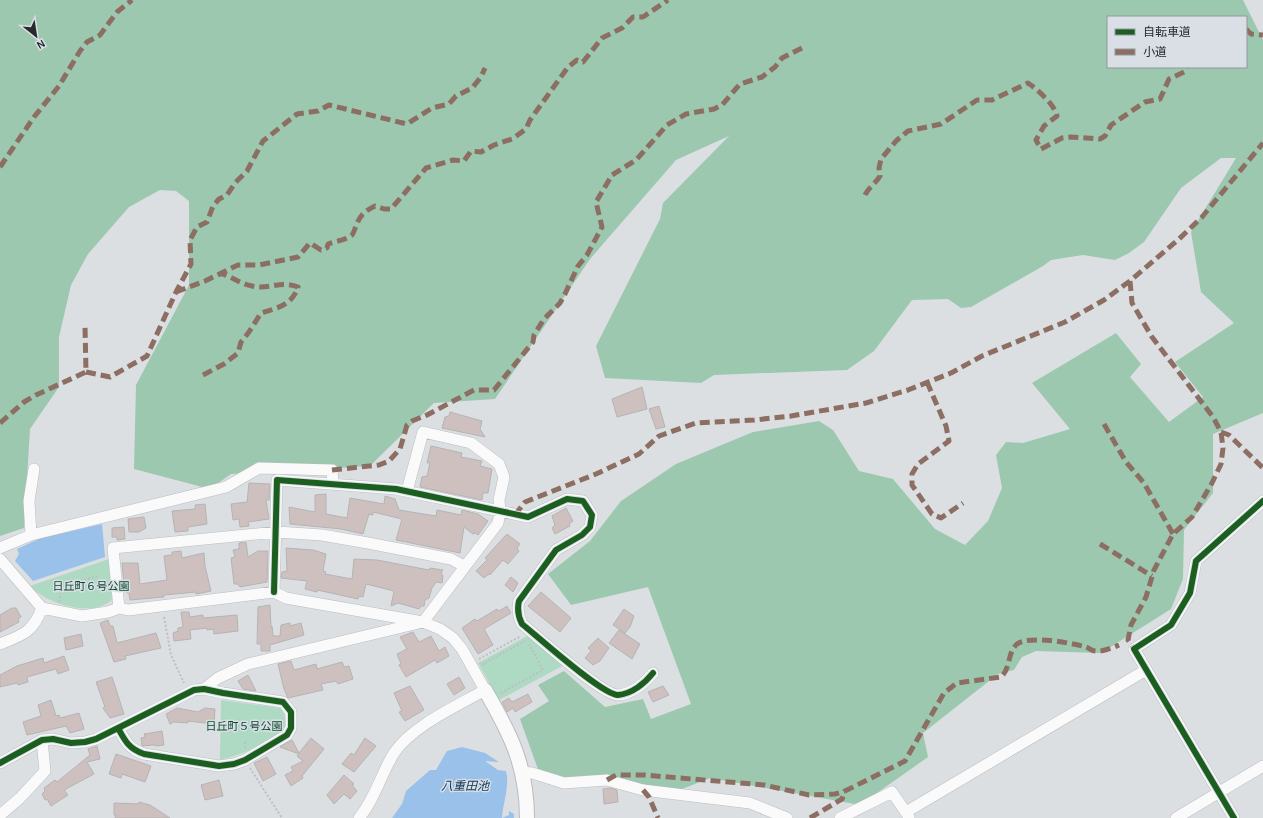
<svg xmlns="http://www.w3.org/2000/svg" width="1263" height="818" viewBox="0 0 1263 818" font-family="Karla,'Noto Sans JP',sans-serif">
	<rect width="100%" height="100%" fill="#dcdfe2"/>
	<!-- green -->
	<path fill="#aed9c2" d="M109,559l3,41c-21,18 -65,4 -82,-14z
		M529,635l35,30 -65,35 -21,-37z
		M221,700l59,8 3,2 4,14c-12,17 -47,32 -67,36z"/>
	<!-- forest -->
	<path fill="#9cc8b0" fill-rule="evenodd" d="M0,0h1243l20,40v373l-50,21v59l-29,37 -1,49 -12,30 -70,44 -65,-2 -14,6 -8,13 -16,4 -75,59 5,24 -68,48 -150,-27 -38,15 -132,-18 -20,-56 29,-18 -11,-16 26,-14 41,36 38,-8 8,20 40,-15 -43,-117 -77,18 -23,-31 42,-33 31,-40 55,-37 77,-32 66,-11 14,9 26,41 34,8 42,50 30,16 23,-24 14,-33 -6,-33 10,-13 17,1 47,-14 -38,-46 84,-50 25,31 -11,13 39,45 34,-25 -28,-35 59,-39 -33,-31 -10,-60 45,-74h-15l-40,30 -37,54 -15,11 -14,7 -32,-5 -32,5 -8,6 -72,41 -10,1 -13,-9 -36,1 -38,51 -27,19 -133,5 -13,8 -96,-5 -9,-32 64,-127 3,-16 66,-67 -53,24 -86,99 -95,140 -61,4 -64,63 -139,8 -21,15 -76,-20 2,-84 53,-100v-84l-13,-10 -16,-1 -31,17 -41,47 -17,31 -12,52v50l-29,42 -6,99 -24,8zM1108,17h138v50h-138z"/>
	<!-- water -->
	<path fill="#9ac1ea" d="M102,524l3,33 -72,24 -18,-20 4,-7 -2,-5 24,-11z
		M462,747l23,6 14,9 -14,-1 13,9 8,1c4,15 -3,31 -4,47l7,-3v-4l5,3v4h-122l10,-14 4,-13 24,-21h6l11,-19z"/>
	<!-- building -->
	<path fill="#cec0bf" stroke="#b4b4b5" d="M642,387l5,22 -30,8 -5,-18z
		M659,406l6,21 -9,2 -7,-20z
		M450,412l32,9 -2,8 5,8 -43,-9 3,-11 4,-1z
		M431,446l31,7 -1,4 21,4 -2,5 12,3 -4,24h-5l-1,7 -62,-13 2,-10 5,-1 3,-13h-3z
		M249,483l21,1 -1,16h-3l3,19 -21,3 1,4 -9,1 -1,-8 -6,1 -2,-16 16,-2z
		M326,494v20l21,4 3,-20 34,6 1,-8 10,3 4,11 37,6 1,-6 24,5 1,-5 16,4 10,7 -10,14 -3,-2 -2,1 -9,-7 -4,26 -64,-13 6,-21 -29,-7v3l-4,-1 -6,20 -22,-5 -51,-5 -1,-17 26,5v-17z
		M205,504l2,20 -19,3v4l-13,1 -3,-21 23,-2v-4z
		M566,508l7,13 -4,3 1,2 -15,8 -3,-6 3,-3 -3,-9z
		M144,517l2,11 -7,4h-10l-1,-13z
		M124,527l1,12 -8,1v-3h-5v-9z
		M507,534l13,10 -3,4 2,3 -11,13 -5,-4 -13,15 -1,-1 -5,4 -8,-7 11,-11 -2,-2z
		M246,542l2,15 10,-6h10l-1,31 -27,5 -2,-3h-4l-3,-26 4,-1 -2,-7 6,-1v-6z
		M286,548l27,2 13,4 -3,17 3,1 -1,2 27,5 2,-20 23,1 52,10 1,-2 13,2 -2,3 2,3 -1,7 -6,-1 -4,6 -3,10 -4,2 -1,6h-3l-2,3 -21,-6 -7,3 3,-15 -28,-7 -3,13 -4,-1 -1,3 -41,-9v2l-12,-3 2,-8 -26,-3 1,-6 5,-1z
		M181,551l1,7 22,-5 1,13 6,25 -15,3v-2l-32,3v2l-34,3 -1,-7h-2l-3,-9 -2,-21h16l2,21 27,-4 -3,-24 8,-1v-3z
		M511,577l7,6 -5,9 -8,-7z
		M541,592l30,26 -11,14 -32,-26z
		M270,605l1,22 1,-1 1,10h7l1,-11 9,-2v3l11,-3 3,12 -34,10v6h-9v-7h-4l1,-37z
		M507,606l4,7 -27,16 9,16 -15,9 -16,-26 13,-9 2,2 20,-12 2,2z
		M12,608h4l5,9 -3,2 1,3 -19,10v-17z
		M624,609l10,7 -4,11 -5,6 -12,-8z
		M181,612h8l1,5 13,-2v3l34,-3 1,16 -24,3 -1,-5 -6,1v-2l-17,2 1,9 -17,2 -1,-8 5,-2v-3l5,-1z
		M108,620l2,6h3l4,17 39,-10 5,15 -36,8 1,3 -12,3 -14,-39z
		M619,630l21,14 -8,15 -23,-16z
		M413,632l6,10 12,-6 8,15 6,-4 4,9 -12,7 -2,-3 -29,17 -7,-12 2,-1 -4,-10 10,-5 -7,-12z
		M81,634l2,12 -17,4 -2,-12z
		M598,638l11,10 -9,13 -7,4 -8,-7 6,-7 -3,-3z
		M64,656l5,14 -11,4 -2,-5 -29,8 1,5 -10,3 -1,-2 -17,4v-12l17,-9 26,-8 1,5z
		M291,661l3,9 22,-6 1,5 25,-7 2,5 5,-1 4,13 -15,5 -2,-3 -15,3 2,6 -35,8 -4,-9 -6,-25z
		M248,675l8,16 -13,-2 -5,-8z
		M112,677l12,37 -14,4 -7,-10 2,-1 -9,-25z
		M459,677l6,11 -11,7 -7,-11z
		M410,686l14,24 -19,11 -6,-9 3,-1 -8,-18z
		M663,686l6,9 -16,7 -5,-10z
		M528,694l4,8 -17,10 -2,-4 -6,4 -5,-10 7,-4 3,4z
		M51,700l5,16 3,-1 1,3 19,-5 5,16 -14,4 -4,-7 -39,9 -4,-13 18,-6 -3,-11z
		M177,708l21,4 7,-4 10,1 -1,15 -26,-3v2l-14,-1 -4,2 -4,-10z
		M162,731l2,14 -8,1 -2,-1 -12,1 -1,-8 4,-1 -1,-3z
		M311,738l13,11 -22,27 1,2 -12,8 -6,-11 8,-4 -2,-4 12,-6 -6,-5 2,-2 -19,-7 12,-7 7,13z
		M365,738l11,8 -22,26 -12,-8 9,-11 3,2z
		M97,746l3,13 -13,3 7,12 -30,16 4,5 -17,11 -4,-7 -2,1 -3,-6 3,-3 -1,-3 11,-8 2,2 33,-27 -2,-6z
		M116,754l35,12 -6,16 -23,-8 -1,4 -12,-4z
		M267,757l9,17 -13,7 -9,-18z
		M344,775l10,9 -2,1 5,6 -7,8 -6,-5 -10,10 -7,-9z
		M219,780l4,16 -18,4 -4,-15z
		M610,788l7,2 1,12 -14,2 -1,-15z
		M139,802l11,3 20,13h-55l1,-3h-2v-12l24,1z"/>
	<g fill="none" stroke-linecap="round" stroke-linejoin="round">
		<defs>
			<path id="minor" d="M31,535l-2,-34 5,-32
				M0,548l31,-13 195,-48 33,-19 73,2 1,14
				M0,559l42,49 40,8 26,-4 11,-4 9,2 146,-18 12,6 137,24 17,7 13,9 9,11 23,41c-28,16 -73,36 -91,63 -13,21 -19,46 -35,65
				M274,592l3,-112 119,9 132,28 39,-18 16,2 9,14 -2,12 -8,8 -26,15 -37,51c-2,8 -1,15 3,23 15,12 80,71 96,71 14,-1 27,-12 35,-22
				M119,608l-6,-60 164,-16 45,3 46,8 83,16 13,7
				M0,644c23,-9 33,-12 42,-36
				M204,689l14,-11 30,-14 175,-42 75,-99 2,-12 -1,-11 5,-23 -5,-13 -28,-21 -48,-11 -16,59
				M0,763l42,-23 11,-1 18,4 14,-1 11,-3 98,-49 10,-1 19,4 60,9 8,10v16l-4,7 -42,25 -11,4 -15,2 -75,-12c-15,-5 -19,-13 -26,-26
				M522,772l10,1 32,10 43,-3 36,10 107,13 37,15
				M906,812l240,-142
				M0,815l20,-17 25,-27 -3,-31
				M840,818l52,-26 17,25
				M1176,818l87,-52
				M1234,818l-100,-169 37,-24 19,-32 6,-32 67,-60"/>
			<path id="tertiary" d="M485,690c25,43 42,76 42,128"/>
		</defs>
		<!-- minor casing -->
		<use href="#minor" stroke="#babcbf" stroke-width="12"/>
		<!-- tertiary casing -->
		<use href="#tertiary" stroke="#babcbf" stroke-width="16"/>
		<!-- path -->
		<path stroke="#bebfc1" stroke-width="2" stroke-dasharray="2 2" stroke-linecap="butt" d="M59,602l3,-17 37,-9
			M164,617l7,38 13,28
			M479,659l42,-23
			M484,665l-1,-1 42,-23
			M501,693l42,-23 -14,-26
			M245,742v6
			M250,768l32,50"/>
		<!-- minor -->
		<use href="#minor" stroke="#fafafb" stroke-width="11"/>
		<!-- tertiary -->
		<use href="#tertiary" stroke="#fafafb" stroke-width="14"/>
		<!-- quiet -->
		<path stroke="#8d6e63" stroke-width="5" stroke-dasharray="10 5" stroke-linecap="butt" d="M1246,29l5,5 12,1
			M0,167l34,-50 25,-31 21,-35 7,-9 13,-7 17,-23 15,-12
			M865,195c4,-8 11,-12 15,-19l-1,-8 2,-9 15,-18 12,-10 33,-7 36,-24h15l36,-17c9,6 27,22 29,33l-13,10 -8,14 5,9 21,-11 9,-1 29,2 5,-3 6,-11 34,-23 15,-3 9,-20 17,-8 1,-4
			M1130,281l2,22 20,34 61,80 8,15 2,16 -2,16 -9,19 -20,34 -19,17 -19,36 -8,27 -15,28 -3,15 6,9
			M176,292l29,-11 33,-16h21l39,-8 12,-14 11,7 6,-2 1,-4c7,-3 19,-4 24,-9 2,-2 3,-7 4,-9 4,-11 9,-15 19,-20l9,3h7l35,-41 27,-8 11,1 7,-10 10,1 13,-7 18,-6 14,-10 4,-9 38,-53 9,-7 6,2 19,-24 20,-10 11,-11h10l25,-17
			M86,372l24,5 37,-21 29,-64 15,-28 -1,-24 7,-13 10,-5 6,-16 6,-7 8,-4 8,-12 12,-12 16,-30 34,-27 21,-3 11,-6 78,19 25,-16 17,-4 7,-8 16,-8 9,-11 4,-9
			M203,375l21,-11 14,-11 3,-11 8,-10 12,-19c17,-5 31,-8 37,-26 -17,-7 -29,3 -46,-1 -12,-2 -21,-10 -32,-13
			M927,382l19,44 3,15 -31,23 -6,10v11l20,29 9,4 22,-15
			M0,423l24,-21 12,-7 50,-23 -1,-46
			M1104,424l22,38 18,21 29,51
			M1221,432l8,3 34,33
			M332,470l47,-5 10,-4 11,-12 7,-24 5,-4 15,-6 47,-25h20l39,-48 1,-7 10,-16 16,-16 5,-9 13,-28 9,-11 15,-28 -6,-25 16,-27 24,-15 31,-35 19,-11 28,-5 8,-4 18,-21 22,-7 13,-10 7,-9 20,-10
			M515,515l10,-13 71,-28 43,-20 20,-18 37,-13 58,-3 37,-4 75,-13 42,-13 43,-17 31,-17 83,-34 39,-22 26,-19 49,-42 23,-22 61,-74
			M1100,544l52,32
			M607,780l9,-5h28l120,10 45,10 26,-1 10,-3
			M643,790l6,7 9,21
			M810,818l32,-19 3,-8 60,-30 39,-68 13,-10 44,-6c10,-9 6,-24 16,-33 12,-9 55,-1 69,3 3,1 6,4 9,4 7,1 17,-3 24,-6"/>
		<defs>
			<path id="cycleway" d="M274,592l3,-112 119,9 132,28 39,-18 16,2 9,14 -2,12 -8,8 -26,15 -37,51c-2,8 -1,15 3,23 15,12 80,71 96,71 14,-1 27,-12 35,-22
				M0,763l42,-23 11,-1 18,4 14,-1 11,-3 98,-49 10,-1 19,4 60,9 8,10v16l-4,7 -42,25 -11,4 -15,2 -75,-12c-15,-5 -19,-13 -26,-26
				M1234,818l-100,-169 37,-24 19,-32 6,-32 67,-60"/>
		</defs>
		<!-- cycleway casing -->
		<use href="#cycleway" stroke="#d9dfe5" stroke-width="8"/>
		<!-- cycleway -->
		<use href="#cycleway" stroke="#1b5e20" stroke-width="6"/>
	</g>
	<g text-anchor="middle" dominant-baseline="central" stroke-width="3" stroke-linejoin="round" paint-order="stroke">
		<!-- park labels -->
		<g font-size="11" fill="#0b492b" stroke="#d9dfe5">
			<text x="91" y="586">日丘町６号公園</text>
			<text x="244" y="726">日丘町５号公園</text>
		</g>
		<!-- water labels -->
		<g font-size="12" font-style="italic" fill="#0d365b" stroke="#d9dfe5">
			<text x="465" y="786">八重田池</text>
		</g>
	</g>
	<!-- legend -->
	<rect x="1107" y="16" width="140" height="52" fill="#d9dfe5" stroke="#92979b"/>
	<rect x="1115" y="29" width="20" height="6" fill="#1b5e20" stroke="#92979b"/>
	<text x="1143" y="36" font-size="12" fill="#272a2c">自転車道</text>
	<rect x="1115" y="49" width="20" height="6" fill="#8d6e63" stroke="#92979b"/>
	<text x="1143" y="56" font-size="12" fill="#272a2c">小道</text>
	<!-- north arrow -->
	<g transform="translate(36 36) rotate(150)" stroke="#d9dfe5" stroke-width="3" paint-order="stroke">
	<path d="M0-3L7 15L0 10L-7 15Z" fill="#272a2c"/>
	<text y="-6" font-size="11" font-weight="bold" text-anchor="middle" fill="#272a2c">N</text>
	</g>
</svg>
